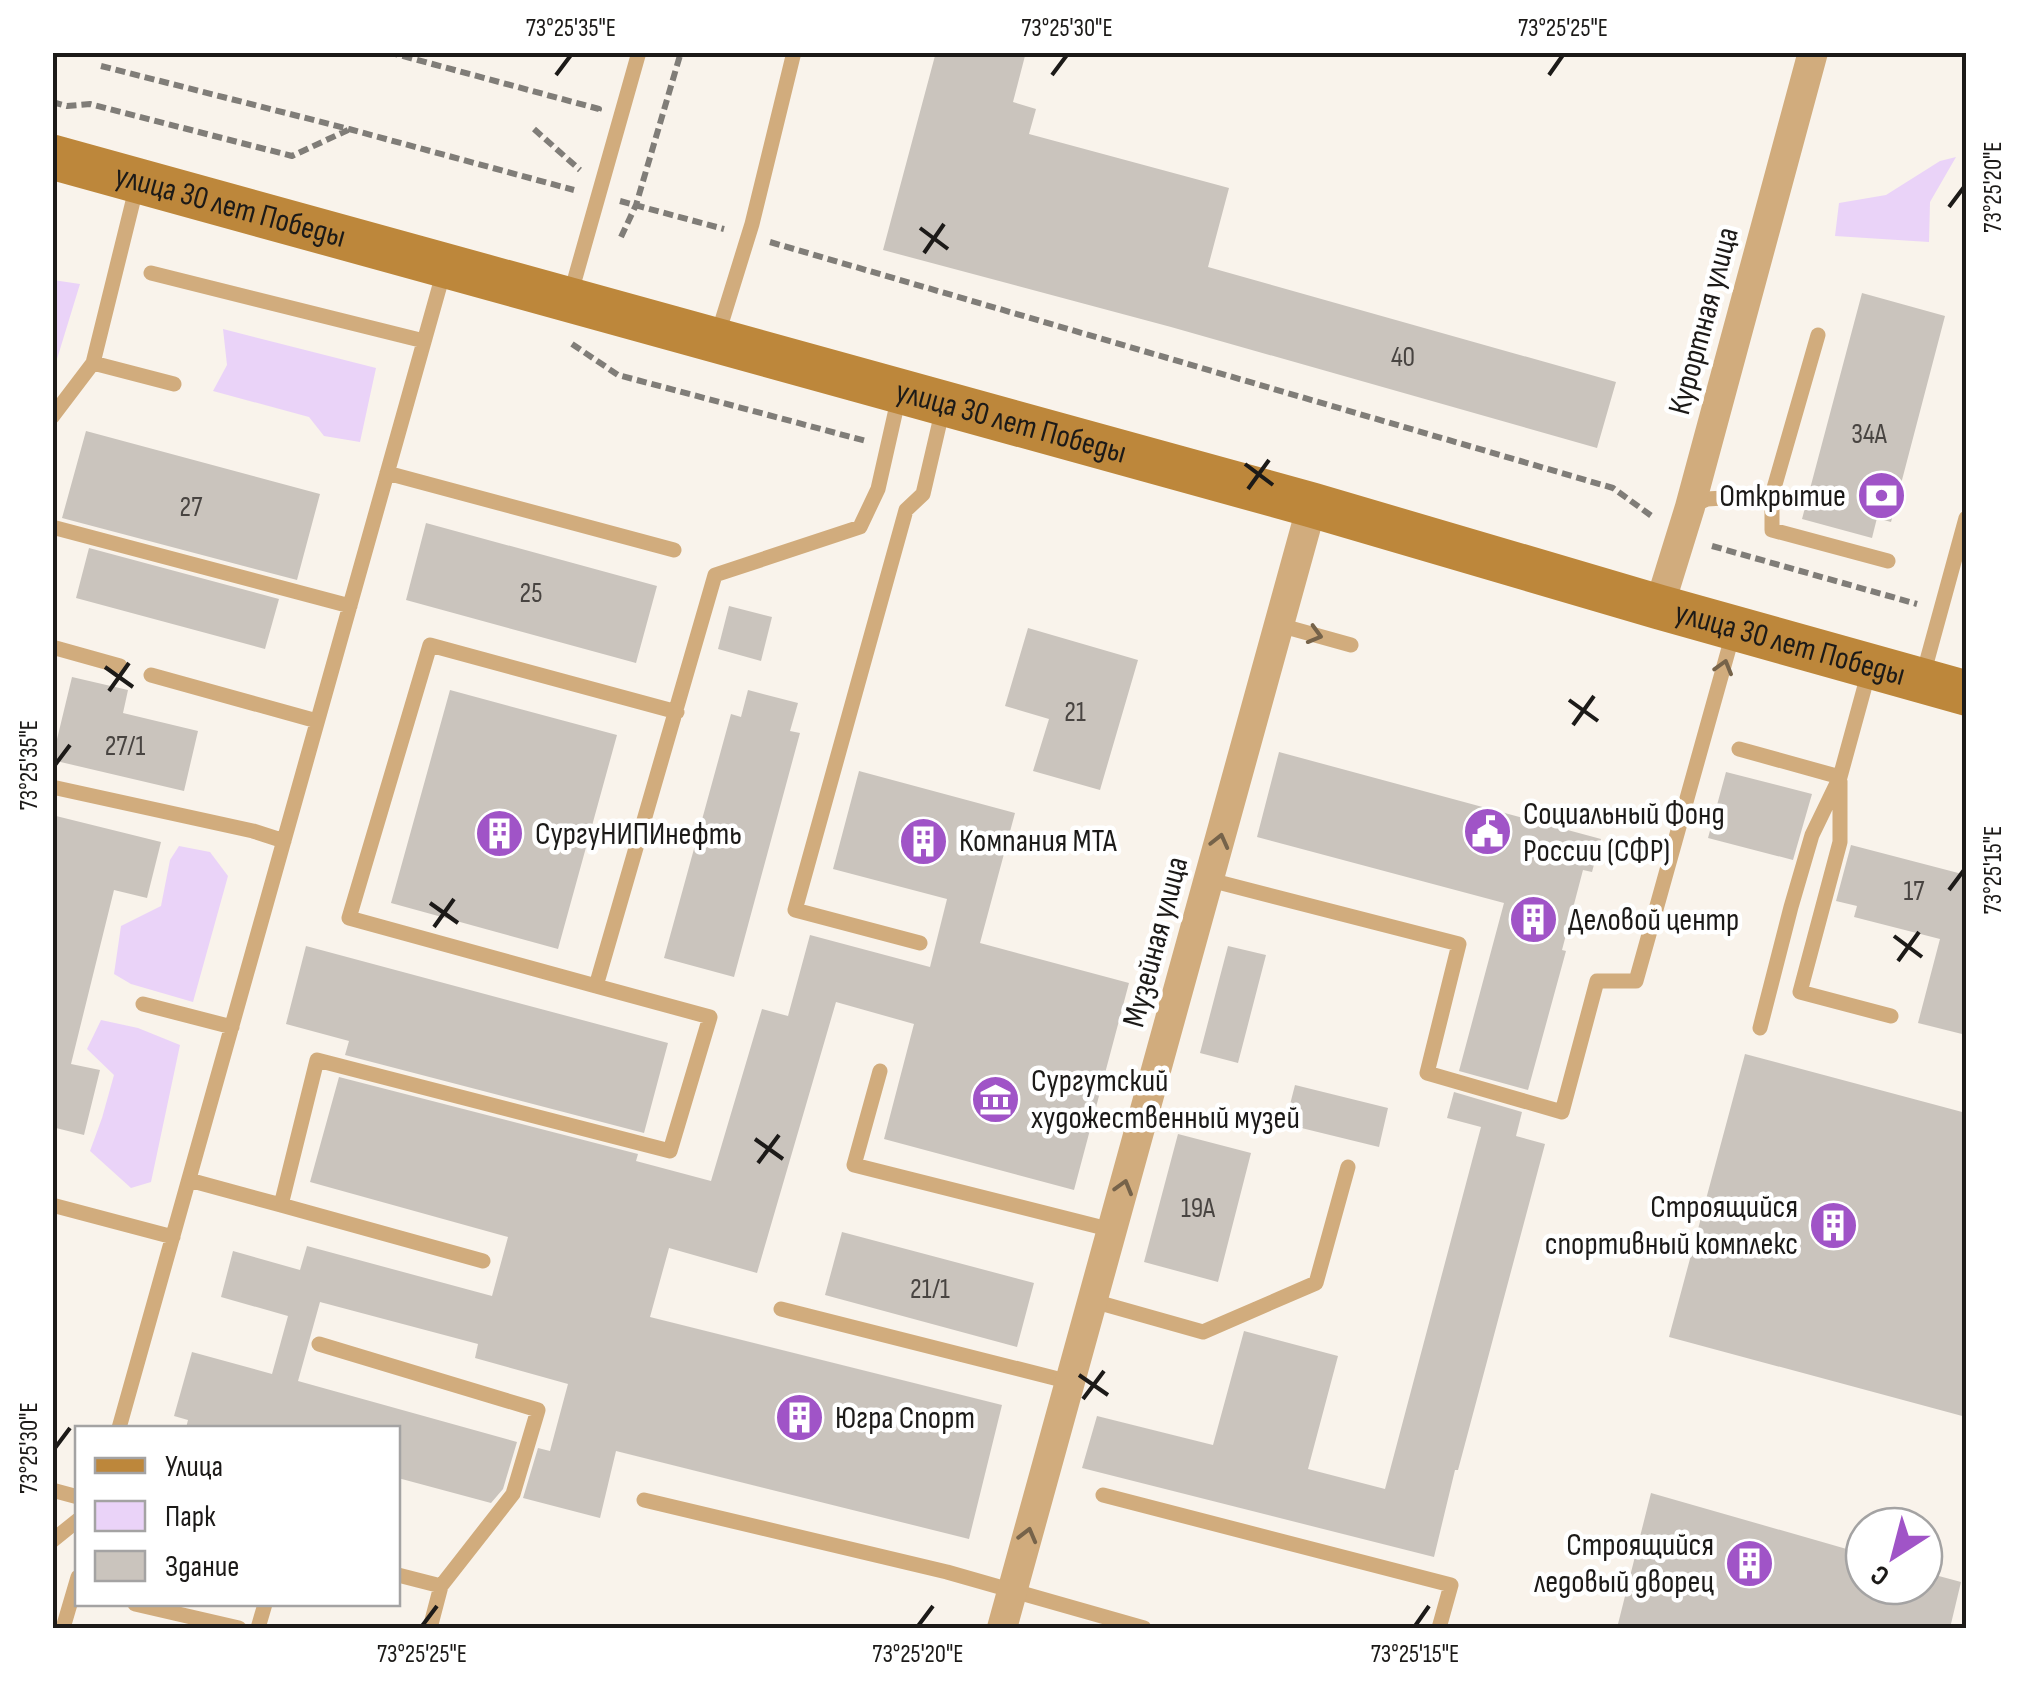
<svg xmlns="http://www.w3.org/2000/svg" width="2019" height="1681" viewBox="0 0 2019 1681" font-family="'Sofia Sans Condensed',sans-serif">
	<rect width="100%" height="100%" fill="#f9f3eb"/>
	<!-- green -->
	<path fill="#ead3f8" d="M1956,157l-26,45 -1,40 -94,-6 4,-33 47,-8 54,-34z
		M53,280l27,4 -27,88 -1,-92z
		M223,329l153,39 -16,74 -36,-6 -15,-19 -96,-26 14,-26z
		M179,846l31,6 18,24 -35,126 -62,-18 -17,-10 7,-48 40,-20 9,-46z
		M101,1020l37,8 42,17 -29,137 -20,6 -41,-37 12,-33 12,-43 -27,-26z"/>
	<!-- building -->
	<path fill="#cac4bd" d="M936,52h90l-13,50 23,7 -7,25 200,54 -21,79 408,115 -19,66 -426,-121 -288,-77z
		M1862,293l83,23 -54,206 -14,-4 -5,20 -70,-19z
		M86,431l234,63 -23,86 -235,-62z
		M426,523l231,63 -21,77 -230,-63z
		M89,548l190,51 -14,50 -189,-51z
		M729,606l43,11 -11,44 -43,-12z
		M1028,628l110,32 -38,130 -67,-19 16,-52 -44,-13z
		M72,677l56,13 -5,23 75,18 -14,60 -132,-31z
		M450,690l167,45 -59,214 -167,-46z
		M748,690l50,13 -8,28 10,2 -66,244 -70,-19 67,-244 10,3z
		M1279,752l322,87 -9,33 -9,-2 -21,80 4,1 -38,139 -69,-19 45,-168 -247,-66z
		M859,771l156,42 -35,130 149,40 -55,207 -190,-51 30,-115 -78,-22 -79,271 -88,-25 -19,69 352,88 -33,134 -353,-88 -16,67 -77,-20 15,-50 12,3 18,-67 -93,-26 3,-14 -158,-42 -22,79 219,61 -14,47 -12,14 -93,-25v-50h-212l2,-8 -14,-4 18,-64 80,22 16,-58 -67,-19 12,-46 67,19 7,-24 185,50 16,-59 -198,-55 29,-105 299,77 -2,7 75,20 51,-172 26,7 22,-81 120,32 17,-68 -114,-30z
		M1726,772l86,22 -19,66 -85,-22z
		M52,815l109,27 -14,56 -33,-8 -43,174 29,6 -16,65 -32,-8z
		M1851,845l115,30v160l-48,-12 22,-84 -86,-22 3,-11 -21,-5z
		M306,946l362,97 -24,90 -299,-78 4,-14 -63,-17z
		M1228,946l38,9 -28,108 -38,-10z
		M1745,1054l221,59v304l-297,-80z
		M1295,1085l93,23 -9,39 -94,-23z
		M1454,1092l68,20 -6,24 29,8 -87,326h-3l-21,87 -352,-89 15,-52 116,29 31,-114 94,25 -30,113 77,20 96,-362 -34,-9z
		M1178,1134l73,19 -33,129 -74,-20z
		M842,1232l192,51 -17,64 -192,-52z
		M1651,1493l213,61v32h60v-14l37,10 -11,46h-333z"/>
	<g fill="none" stroke-linecap="round" stroke-linejoin="round">
		<!-- path -->
		<path stroke="#807d78" stroke-width="6" stroke-dasharray="10 5" stroke-linecap="butt" d="M388,52l211,57 -1,2
			M101,66l248,63 225,61
			M52,102l15,4 23,-2 202,52 56,-26
			M534,129l46,41
			M620,201l104,28
			M621,237l15,-32 45,-153
			M770,242l843,246 40,29
			M572,344l46,31 248,66
			M1712,546l205,58"/>
		<!-- service -->
		<path stroke="#d1ac7d" stroke-width="15" d="M151,273l273,68
			M570,296l69,-244
			M1818,335l-46,160v35l116,31
			M717,337l35,-113 42,-172
			M93,363l81,21
			M52,417l41,-54 44,-178
			M387,473l287,77
			M1693,505l14,-6 65,-4
			M52,527l298,79
			M1279,625l72,20
			M52,647l68,19
			M151,675l166,46
			M1923,675l43,-157
			M1739,749l101,28
			M1840,781v61l-40,150 91,24
			M52,787l201,44 31,10
			M1210,880l249,64 -32,129 135,39 35,-131h39l98,-351
			M920,943l-125,-33 111,-400 17,-16 20,-86
			M596,986l-247,-68 81,-273 247,67
			M143,1004l89,23
			M1760,1028l31,-121 21,-72 28,-58 29,-106
			M880,1071l-26,94 258,65
			M189,1180l92,25
			M52,1205l121,32
			M483,1261l-202,-56 36,-145 353,91 40,-134 -114,-31 119,-411 145,-48 18,-38 21,-93
			M1093,1301l110,31 113,-49 32,-116
			M781,1309l289,73
			M319,1344l219,66 -25,84 -72,92 -11,42
			M119,1428l326,-1161
			M52,1490l26,7
			M1103,1495l348,90 -12,43
			M644,1500l303,72 197,56
			M52,1541l26,-21
			M398,1575l43,11
			M135,1604l104,24
			M63,1628l15,-51
			M258,1628l7,-24"/>
		<!-- minor -->
		<path stroke="#d1ac7d" stroke-width="30" d="M1659,607l31,-100 123,-455
			M1002,1628l310,-1123"/>
		<!-- secondary -->
		<path stroke="#bd873b" stroke-width="45" id="s1" d="M52,157l1260,348 347,102 307,86"/>
	</g>
	<!-- one-way arrows -->
	<defs><path id="oneway-chevron" d="M-2-3.5L2.5 0L-2 3.5" fill="none" stroke-width="1.6" stroke-linecap="round" stroke-linejoin="round" transform="scale(2.5)"/></defs>
	<g stroke="#76634a">
		<use href="#oneway-chevron" transform="translate(1315 635) rotate(16)"/>
		<use href="#oneway-chevron" transform="translate(1724 667) rotate(-74)"/>
		<use href="#oneway-chevron" transform="translate(1220 841) rotate(-76)"/>
		<use href="#oneway-chevron" transform="translate(1124 1187) rotate(-74)"/>
		<use href="#oneway-chevron" transform="translate(1028 1535) rotate(-75)"/>
	</g>
	<!-- ticks -->
	<path fill="none" stroke="#1c1a18" stroke-width="4" d="M556,75l15,-20M1052,75l15,-20M1549,75l14,-20M1949,207l15,-20M920,228l28,21M924,253l20,-29M1245,464l28,21M1248,489l21,-29M105,667l28,20M109,691l20,-28M1569,700l29,21M1573,725l21,-29M55,765l15,-20M1949,890l15,-20M430,903l28,20M434,927l20,-28M1894,936l28,21M1898,961l21,-29M755,1139l28,20M758,1163l21,-28M1079,1375l29,20M1083,1399l21,-28M55,1448l15,-20M422,1626l15,-20M918,1626l15,-20M1415,1626l14,-20"/>
	<!-- icons -->
	<defs>
		<symbol id="bank-disc" viewBox="-11 -11 22 22"><circle r="9.5" fill="#a054c7" stroke="#fff"/><path d="M-6-4H6V4H-6ZM0-2.3a2.3 2.3 0 1 0 0 4.6a2.3 2.3 0 1 0 0-4.6Z" fill="#fff"/></symbol>
		<symbol id="civic-disc" viewBox="-11 -11 22 22"><circle r="9.5" fill="#a054c7" stroke="#fff"/><path d="M-.6-6.5H3V-4.5H.6V-3L4-1V1h2V6H-6V1h2V-1L-.6-3ZM-1.2 2.5V6h2.4V2.5Z" fill="#fff"/></symbol>
		<symbol id="building-disc" viewBox="-11 -11 22 22"><circle r="9.5" fill="#a054c7" stroke="#fff"/><path d="M-4-6H4V6H1V3H-1V6H-4ZM-2.5-4.3h1.7v1.8h-1.7ZM.8-4.3h1.7v1.8H.8ZM-2.5-1h1.7V.8h-1.7ZM.8-1h1.7V.8H.8Z" fill="#fff"/></symbol>
		<symbol id="museum-disc" viewBox="-11 -11 22 22"><circle r="9.5" fill="#a054c7" stroke="#fff"/><path d="M0-6L6-3V-2H-6V-3ZM-5-1h2V3h-2ZM-1-1h2V3h-2ZM3-1h2V3H3ZM-6 4H6V6H-6Z" fill="#fff"/></symbol>
	</defs>
	<g fill-rule="evenodd">
		<use href="#bank-disc" x="1854" y="468" width="55" height="55"/>
		<use href="#civic-disc" x="1460" y="804" width="55" height="55"/>
		<use href="#building-disc" x="472" y="806" width="55" height="55"/>
		<use href="#building-disc" x="896" y="814" width="55" height="55"/>
		<use href="#building-disc" x="1506" y="892" width="55" height="55"/>
		<use href="#museum-disc" x="968" y="1072" width="55" height="55"/>
		<use href="#building-disc" x="1806" y="1198" width="55" height="55"/>
		<use href="#building-disc" x="772" y="1390" width="55" height="55"/>
		<use href="#building-disc" x="1722" y="1536" width="55" height="55"/>
	</g>
	<g text-anchor="middle" dominant-baseline="central" stroke-width="9" stroke-linejoin="round" paint-order="stroke">
		<!-- number labels -->
		<g font-size="28" fill="#484441">
			<text x="1403" y="357">40</text>
			<text x="1869" y="434">34А</text>
			<text x="191" y="507">27</text>
			<text x="531" y="593">25</text>
			<text x="1075" y="712">21</text>
			<text x="125" y="746">27/1</text>
			<text x="1914" y="891">17</text>
			<text x="1198" y="1208">19А</text>
			<text x="930" y="1289">21/1</text>
		</g>
		<!-- street labels -->
		<g font-size="32" fill="#1c1a18" stroke="#fff">
			<text stroke="none"><textPath href="#s1" startOffset="185">улица 30 лет Победы</textPath></text>
			<text transform="translate(1704 321) rotate(-75)">Курортная улица</text>
			<text stroke="none"><textPath href="#s1" startOffset="995">улица 30 лет Победы</textPath></text>
			<text stroke="none"><textPath href="#s1" startOffset="1805">улица 30 лет Победы</textPath></text>
			<text transform="translate(1156 942) rotate(-75)">Музейная улица</text>
		</g>
		<!-- poi labels -->
		<g font-size="32" fill="#1c1a18" stroke="#fff" text-anchor="start">
			<text x="1846" y="496" text-anchor="end">Открытие</text>
			<text x="1523" y="814">Социальный Фонд<tspan x="1523" dy="37">России (СФР)</tspan></text>
			<text x="535" y="834">СургуНИПИнефть</text>
			<text x="959" y="841">Компания MTA</text>
			<text x="1568" y="920">Деловой центр</text>
			<text x="1031" y="1081">Сургутский<tspan x="1031" dy="37">художественный музей</tspan></text>
			<text x="1798" y="1207" text-anchor="end">Строящийся<tspan x="1798" dy="37">спортивный комплекс</tspan></text>
			<text x="835" y="1418">Югра Спорт</text>
			<text x="1714" y="1545" text-anchor="end">Строящийся<tspan x="1714" dy="37">ледовый дворец</tspan></text>
		</g>
	</g>
	<!-- border -->
	<rect width="2019" height="1681" fill="none" stroke="#ffffff" stroke-width="110"/>
	<!-- legend -->
	<rect x="75" y="1426" width="325" height="180" fill="#ffffff" stroke="#a4a3a3" stroke-width="2.5"/>
	<rect x="95" y="1458" width="50" height="15" fill="#bd873b" stroke="#a4a3a3" stroke-width="2.5"/>
	<text x="165" y="1476" font-size="30" fill="#1c1a18">Улица</text>
	<rect x="95" y="1501" width="50" height="30" fill="#ead3f8" stroke="#a4a3a3" stroke-width="2.5"/>
	<text x="165" y="1526" font-size="30" fill="#1c1a18">Парк</text>
	<rect x="95" y="1551" width="50" height="30" fill="#cac4bd" stroke="#a4a3a3" stroke-width="2.5"/>
	<text x="165" y="1576" font-size="30" fill="#1c1a18">Здание</text>
	<!-- north arrow -->
	<g transform="translate(1894 1556) rotate(216)"><circle r="48" fill="#ffffff" stroke="#a4a3a3" stroke-width="2.5"/>
	<path d="M0-8L18 38L0 25L-18 38Z" fill="#a054c7"/>
	<text y="-15" font-size="28" font-weight="bold" text-anchor="middle" fill="#1c1a18">С</text>
	</g>
	<rect x="55" y="55" width="1909" height="1571" fill="none" stroke="#1c1a18" stroke-width="4"/>
	<g font-size="25" text-anchor="middle" fill="#1c1a18">
		<text x="571" y="36">73°25'35"E</text>
		<text x="1067" y="36">73°25'30"E</text>
		<text x="1563" y="36">73°25'25"E</text>
		<text transform="translate(1992 187) rotate(-90)" y="9">73°25'20"E</text>
		<text transform="translate(28 765) rotate(-90)" y="9">73°25'35"E</text>
		<text transform="translate(1992 870) rotate(-90)" y="9">73°25'15"E</text>
		<text transform="translate(28 1448) rotate(-90)" y="9">73°25'30"E</text>
		<text x="422" y="1662">73°25'25"E</text>
		<text x="918" y="1662">73°25'20"E</text>
		<text x="1415" y="1662">73°25'15"E</text>
	</g>
</svg>
